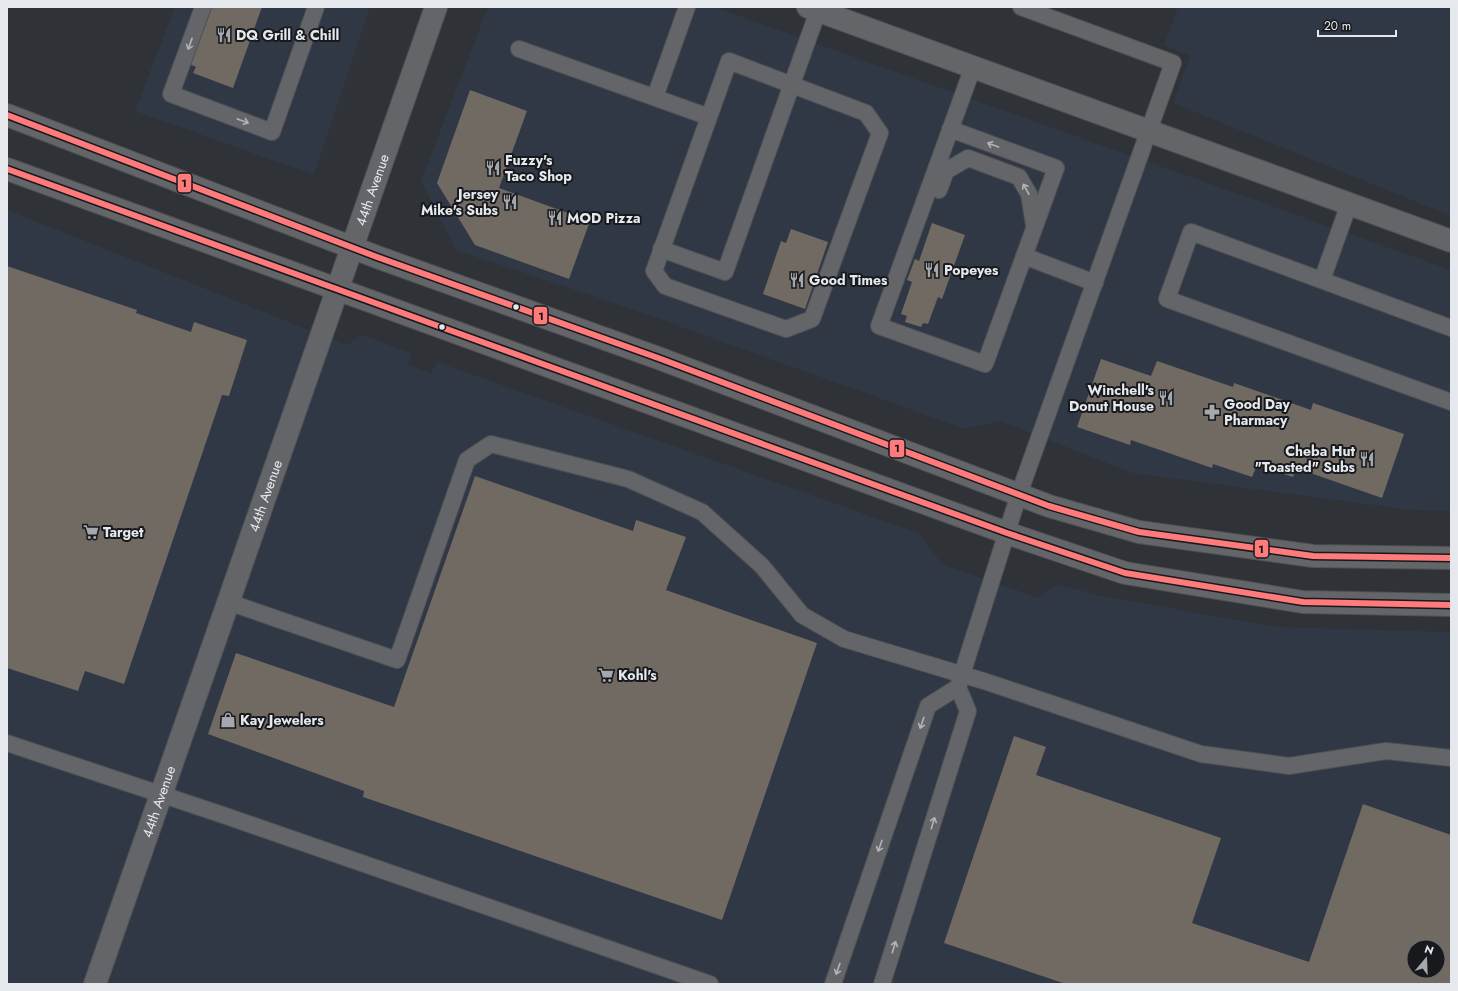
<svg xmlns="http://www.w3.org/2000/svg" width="1458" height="991" viewBox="0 0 1458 991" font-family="Jost,sans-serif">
	<rect width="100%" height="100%" fill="#2f3236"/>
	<!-- built -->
	<path fill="#313845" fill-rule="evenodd" d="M175,7h195l-56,168 -179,-64z
		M488,7h226l737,263v241l-40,-1 -279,-37 -132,-52 -35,8 -339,-122 -170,-57 -35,-69z
		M1178,7h273v209l-278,-113 17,-47 -26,-11z
		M7,210l340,135 14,-10 51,18 -5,11 24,9 6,-11 481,171 25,32 96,33 18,-14 45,12 176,31 173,5v352h-1444zM1414,947h24v24h-24z"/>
	<!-- building -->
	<path fill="#706a63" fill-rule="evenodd" d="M207,7h55l-29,81 -40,-15 3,-6 -9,-4z
		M470,90l57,21 -28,77 91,33 -21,58 -94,-34 -38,-62z
		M932,223l33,12 -23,64 -4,-2 -10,27 -5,-1 -2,4 -16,-5 2,-6 -6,-2 11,-32 -5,-2 8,-21 4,2z
		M791,229l37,13 -23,67 -42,-15 18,-53 5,2z
		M7,266l130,44 -1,3 55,19 3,-10 53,18 -18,56 -7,-1 -98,289 -39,-13 -7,20 -71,-23z
		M1101,359l50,17 6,-15 76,26 1,-4 77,27 2,-7 91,31 -22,64 -86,-30 -3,9 -36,-12 -5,12 -39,-13 -1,4 -81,-28 -1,5 -53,-18z
		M475,476l158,55 3,-11 50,17 -20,53 151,53 -95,277 -359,-123 1,-6 -156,-57 28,-81 158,54z
		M1014,736l32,11 -10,28 185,63 -29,85 117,39 54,-158 88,31v149h-385l-122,-41zM1414,947h24v24h-24z"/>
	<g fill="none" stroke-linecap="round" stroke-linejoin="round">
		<defs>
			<path id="service" d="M203,7l-32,87 101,38 44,-125
				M519,49l190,68
				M729,61l137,52 14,20 -68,186 -26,10 -121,-43 -11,-15z
				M655,97l32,-90
				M950,129l106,39 -71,196 -106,-38 94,-259
				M939,190l7,-19 22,-13 51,19 10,17 5,31
				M661,249l64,23 93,-261
				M1024,256l71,27
				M1322,280l27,-76
				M1451,328l-260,-96 -24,67 284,103
				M228,602l169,58 70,-200 24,-16 137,35 74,33 60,54 40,49 42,24 143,43 214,72 88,12 97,-15 65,7
				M7,743l219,73 484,168
				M833,984l95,-278 30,-19 61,-193 154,-431 -152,-56
				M882,984l86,-273 -10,-24"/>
			<g id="minor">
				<path d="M808,7l643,234"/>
				<path id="s1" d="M95,984l341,-977"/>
			</g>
			<path id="tertiary" d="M7,115l370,142 284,102 388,147 90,26 174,24 138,2
				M7,169l1000,364 118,40 178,29 148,3"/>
		</defs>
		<!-- service casing -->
		<use href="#service" stroke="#4e5053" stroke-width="18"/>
		<!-- minor casing -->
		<use href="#minor" stroke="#4e5053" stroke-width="24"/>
		<!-- tertiary casing -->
		<use href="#tertiary" stroke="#4e5053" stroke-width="24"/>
		<!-- service -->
		<use href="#service" stroke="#636568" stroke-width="16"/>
		<!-- minor -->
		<use href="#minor" stroke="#636568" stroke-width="22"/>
		<!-- tertiary -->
		<use href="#tertiary" stroke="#636568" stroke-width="22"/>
		<defs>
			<path id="bus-1" d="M7,115l370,142 284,102 388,147 90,26 174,24 138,2
				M7,169l1000,364 118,40 178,29 148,3"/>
		</defs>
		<!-- bus-1 casing -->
		<use href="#bus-1" stroke="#17191d" stroke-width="9"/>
		<!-- bus-1 -->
		<use href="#bus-1" stroke="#ff7a7a" stroke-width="6"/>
	</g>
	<!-- one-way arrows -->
	<defs><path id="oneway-shaft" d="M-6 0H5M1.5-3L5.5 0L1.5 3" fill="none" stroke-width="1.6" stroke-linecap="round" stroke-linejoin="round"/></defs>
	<g stroke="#b1b4b8">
		<use href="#oneway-shaft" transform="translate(190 44) rotate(110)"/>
		<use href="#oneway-shaft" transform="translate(243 121) rotate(20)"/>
		<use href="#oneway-shaft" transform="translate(993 145) rotate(-160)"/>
		<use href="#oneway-shaft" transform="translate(1026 189) rotate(-119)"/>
		<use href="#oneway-shaft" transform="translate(922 723) rotate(109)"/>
		<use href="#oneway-shaft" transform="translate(933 823) rotate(-73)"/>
		<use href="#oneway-shaft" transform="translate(880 846) rotate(109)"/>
		<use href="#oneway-shaft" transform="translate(894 947) rotate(-73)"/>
		<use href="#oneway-shaft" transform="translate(838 969) rotate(109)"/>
	</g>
	<!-- icons -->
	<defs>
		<symbol id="restaurant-bare" viewBox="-9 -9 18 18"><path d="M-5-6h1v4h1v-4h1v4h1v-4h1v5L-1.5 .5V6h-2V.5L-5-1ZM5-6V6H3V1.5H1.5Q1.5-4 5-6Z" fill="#a5a8ad" stroke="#17191d" stroke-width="2.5" paint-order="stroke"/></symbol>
		<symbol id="pharmacy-bare" viewBox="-9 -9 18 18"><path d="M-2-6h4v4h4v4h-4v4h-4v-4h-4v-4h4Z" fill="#a5a8ad" stroke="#17191d" stroke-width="2.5" paint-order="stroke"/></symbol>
		<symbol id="supermarket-bare" viewBox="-9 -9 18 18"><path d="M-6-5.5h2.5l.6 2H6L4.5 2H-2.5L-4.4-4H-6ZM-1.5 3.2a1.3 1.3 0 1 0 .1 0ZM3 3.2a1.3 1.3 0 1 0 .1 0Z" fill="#a5a8ad" stroke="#17191d" stroke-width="2.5" paint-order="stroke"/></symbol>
		<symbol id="shop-bare" viewBox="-9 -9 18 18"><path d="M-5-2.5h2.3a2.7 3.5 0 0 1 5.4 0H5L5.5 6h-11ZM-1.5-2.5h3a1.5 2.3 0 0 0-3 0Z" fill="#a5a8ad" stroke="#17191d" stroke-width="2.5" paint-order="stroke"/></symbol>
	</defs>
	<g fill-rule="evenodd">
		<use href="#restaurant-bare" x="213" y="24" width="22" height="22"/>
		<use href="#restaurant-bare" x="482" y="157" width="22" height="22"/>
		<use href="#restaurant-bare" x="499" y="191" width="22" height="22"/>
		<use href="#restaurant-bare" x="544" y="207" width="22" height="22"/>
		<use href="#restaurant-bare" x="921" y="259" width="22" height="22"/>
		<use href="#restaurant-bare" x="786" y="269" width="22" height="22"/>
		<use href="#restaurant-bare" x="1155" y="387" width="22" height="22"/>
		<use href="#pharmacy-bare" x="1201" y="401" width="22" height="22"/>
		<use href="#restaurant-bare" x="1356" y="448" width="22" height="22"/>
		<use href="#supermarket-bare" x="80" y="521" width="22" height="22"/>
		<use href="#supermarket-bare" x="595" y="664" width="22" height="22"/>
		<use href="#shop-bare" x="217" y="709" width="22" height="22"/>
	</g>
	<!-- markers -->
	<g fill="#e5e8ed" stroke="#17191d" stroke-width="1.5">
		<circle cx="516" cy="307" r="3.5"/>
		<circle cx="442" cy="327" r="3.5"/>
	</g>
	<g text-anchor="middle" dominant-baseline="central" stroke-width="4" stroke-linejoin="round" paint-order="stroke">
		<!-- poi labels -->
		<g font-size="14" font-weight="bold" fill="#e5e8ed" stroke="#17191d" text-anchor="start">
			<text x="236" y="35">DQ Grill &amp; Chill</text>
			<text x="505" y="160">Fuzzy's<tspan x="505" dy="16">Taco Shop</tspan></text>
			<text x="498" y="194" text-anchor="end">Jersey<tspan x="498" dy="16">Mike's Subs</tspan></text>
			<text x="567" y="218">MOD Pizza</text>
			<text x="944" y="270">Popeyes</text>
			<text x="809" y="280">Good Times</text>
			<text x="1154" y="390" text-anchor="end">Winchell's<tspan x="1154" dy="16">Donut House</tspan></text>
			<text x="1224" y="404">Good Day<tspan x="1224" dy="16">Pharmacy</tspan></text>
			<text x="1355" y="451" text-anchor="end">Cheba Hut<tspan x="1355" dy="16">"Toasted" Subs</tspan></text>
			<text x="103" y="532">Target</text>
			<text x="618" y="675">Kohl's</text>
			<text x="240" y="720">Kay Jewelers</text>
		</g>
		<!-- street labels -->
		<g font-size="14" fill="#e5e8ed" stroke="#17191d">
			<text stroke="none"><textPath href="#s1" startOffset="841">44th Avenue</textPath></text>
			<text stroke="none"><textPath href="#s1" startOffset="517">44th Avenue</textPath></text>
			<text stroke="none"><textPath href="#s1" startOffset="193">44th Avenue</textPath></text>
		</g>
	</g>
	<g stroke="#17191d" stroke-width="1.5">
		<rect x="177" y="173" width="15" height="20" rx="4" fill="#ff7a7a"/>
		<rect x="533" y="306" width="15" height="19" rx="4" fill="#ff7a7a"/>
		<rect x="889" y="439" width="16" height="19" rx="4" fill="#ff7a7a"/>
		<rect x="1254" y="539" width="15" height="19" rx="4" fill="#ff7a7a"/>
	</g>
	<g font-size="11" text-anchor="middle" font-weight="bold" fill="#111">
		<text x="184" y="187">1</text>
		<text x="541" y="320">1</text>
		<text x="897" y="452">1</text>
		<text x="1261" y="553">1</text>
	</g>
	<!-- border -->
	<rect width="1458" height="991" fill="none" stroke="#e5e8ed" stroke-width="16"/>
	<!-- north arrow -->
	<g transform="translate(1426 959) rotate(19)"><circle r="19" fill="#17191d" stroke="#696c70"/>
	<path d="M0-3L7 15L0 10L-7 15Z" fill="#a5a8ad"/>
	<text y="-6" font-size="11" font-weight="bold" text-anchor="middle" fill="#e5e8ed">N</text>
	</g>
	<!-- scale -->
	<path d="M1318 30v6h78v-6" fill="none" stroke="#e5e8ed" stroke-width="2"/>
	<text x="1324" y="30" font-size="12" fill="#e5e8ed" stroke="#17191d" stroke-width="3" paint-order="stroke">20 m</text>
</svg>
